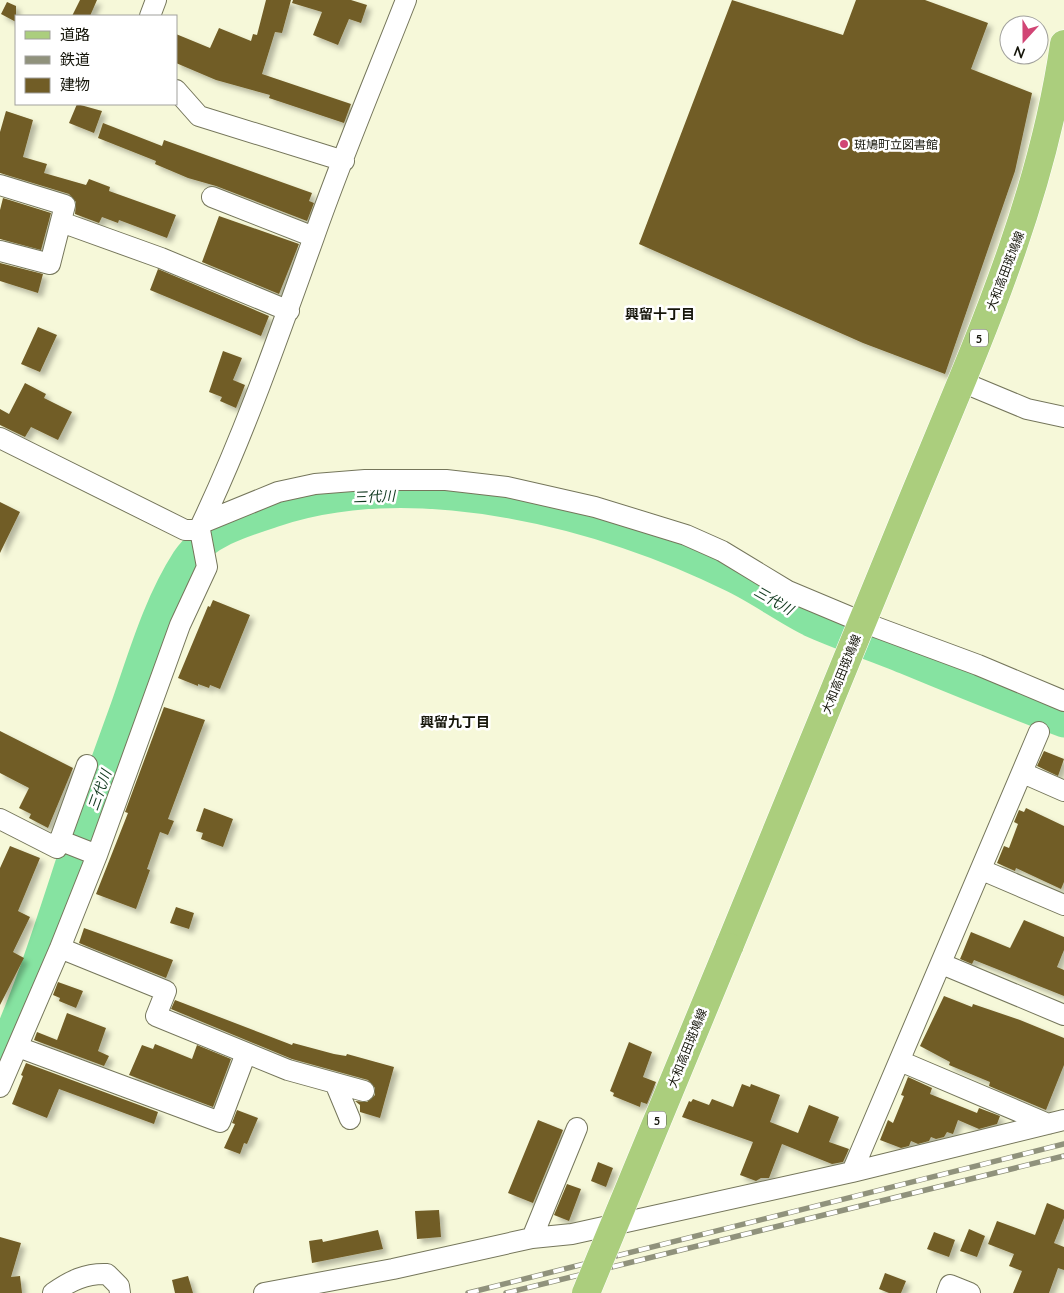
<svg xmlns="http://www.w3.org/2000/svg" width="1064" height="1293" viewBox="0 0 1064 1293" font-family="Lato,'Noto Sans JP',sans-serif">
	<defs>
		<filter id="shadow"><feDropShadow dx="4.5" dy="4.5" stdDeviation="2.5" flood-color="#0004"/></filter>
	</defs>
	<rect width="100%" height="100%" fill="#f6f8d9"/>
	<g fill="none" stroke-linecap="round" stroke-linejoin="round">
		<!-- river -->
		<path stroke="#86e3a1" stroke-width="31" d="M0,1057c32,-69 54,-143 78,-215 15,-44 31,-88 47,-132 18,-51 33,-105 62,-150 19,-28 58,-39 89,-49 140,-46 329,2 457,66 27,13 51,31 77,44 31,14 65,25 96,38 53,22 105,43 158,63"/>
	</g>
	<!-- building -->
	<path fill="#715d26" filter="url(#shadow)" d="M80,0h17l-7,16h-18z
		M266,0h25l-9,33 -7,-1 -13,42 89,30 -7,19 -75,-25 1,-3 -54,-15 -40,-17v-29l34,14 9,-20 32,13 2,-7 4,1z
		M293,0h58l16,5 -6,18 -12,-4 -11,26 -25,-10 9,-23 -30,-9z
		M732,0l111,35 13,-35h69l63,23 -17,46 61,24 -17,78 -70,203 -82,-31 -224,-99z
		M7,2l9,4v16l-15,-8z
		M77,104l25,7 -8,22 -25,-10z
		M6,111l27,9 -10,37 24,7 -3,9 42,12 3,-6 21,8 -1,4 67,24 -9,23 -48,-18 -1,3 -16,-6 -3,6 -24,-9 1,-12 -7,-8 -69,-21v-41z
		M103,123l59,23 2,-6 148,53 -3,8 5,2 -7,18 -91,-35 -28,-8 -33,-14 1,-3 -58,-23z
		M3,198l48,15 -10,37 -41,-11v-29z
		M219,216l80,28 -20,50 -77,-32z
		M0,263l43,11 -5,19 -38,-12z
		M158,269l111,47 -8,20 -111,-46z
		M38,327l19,8 -17,37 -19,-8z
		M223,351l19,7 -9,22 12,5 -9,23 -16,-7 2,-4 -13,-5z
		M25,383l21,11 -2,4 28,14 -14,28 -27,-13 -6,10 -25,-12v-16l9,5z
		M0,502l20,10 -20,41z
		M213,600l37,15 -30,74 -10,-4 -1,3 -11,-4v2l-20,-8 30,-72 2,1z
		M164,707l41,13 -37,99 6,2 -6,14 -8,-3 -13,37 3,1 -14,39 -40,-15 32,-81 -3,-1z
		M0,731l73,37 -25,60 -19,-10 2,-4 -12,-6 10,-20 -29,-15z
		M1044,751l20,8 -6,17 -21,-10z
		M204,808l29,11 -10,28 -22,-8 2,-6 -7,-2z
		M1026,808l38,18v56l-3,7 -45,-21 -1,3 -18,-8 7,-17 5,2 9,-24 -4,-2 5,-12 5,2z
		M10,846l30,12 -22,53 12,6 -17,35 11,6 -24,47v-137z
		M176,907l18,6 -5,16 -19,-6z
		M1024,920l40,17v13l-7,17 7,3v26l-90,-36 -2,4 -12,-5 11,-27 39,16z
		M84,928l89,32 -7,18 -87,-35z
		M58,982l25,9 -7,17 -17,-7 1,-3 -7,-3z
		M944,996l28,11 1,-3 47,16 44,18v27l-18,45 -57,-24 1,-4 -41,-17 1,-3 -30,-16z
		M175,1000l117,45 1,-2 41,11 12,2 1,-2 47,13 -14,51 -20,-6v-7l-5,-4 12,1 8,-7v-7l-7,-8 -76,-21 -121,-50z
		M67,1013l39,15 -8,23 11,5 -5,10 -70,-26 3,-8 20,8z
		M629,1042l23,10 -9,25 13,5 -9,22 -6,-2 -1,5 -27,-11 1,-3 -4,-2z
		M155,1044l37,15 5,-14 34,14 -18,48 -84,-32 13,-30 11,4z
		M26,1063l132,49 -4,12 -95,-35 -12,29 -35,-14 11,-28 -2,-1z
		M908,1077l24,11 -2,6 47,19 2,-5 21,8 -3,8 -18,5 -21,-9 -5,14 -6,-2 -3,5 -8,2 -5,-2 -2,4 -11,3 -7,-3 -2,5 -8,2 -21,-8 8,-20 5,3 11,-27 -3,-1z
		M742,1084l8,3 1,-3 29,11 -10,27 28,11 11,-28 30,12 -10,25 20,7 -6,13 -11,2 -50,-20 -13,34h-8l-5,3 -16,-6 13,-33 -71,-25 7,-16 2,1 2,-3 16,6 3,-6 21,8z
		M237,1110l21,8 -11,26 -3,-1 -4,11 -16,-6 11,-24 -3,-1z
		M538,1120l25,10 -30,73 -25,-10z
		M598,1162l15,6 -7,19 -15,-6z
		M567,1184l14,5 -12,32 -15,-6z
		M1047,1203l17,7v8l-10,25 10,4v23l-6,-2 -9,25h-36l9,-22 -13,-5 5,-12 -26,-10 9,-23 38,14z
		M439,1210l2,27 -24,2 -2,-28z
		M969,1229l16,7 -8,21 -17,-6z
		M378,1230l5,19 -71,14 -3,-22 13,-2 1,3z
		M934,1232l21,8 -6,17 -22,-8z
		M0,1237l21,6 -10,34 9,-1 2,17h-22z
		M885,1273l21,8 -5,12h-12l-10,-4z
		M188,1276l5,17h-18l-3,-13z"/>
	<g fill="none" stroke-linecap="round" stroke-linejoin="round">
		<defs>
			<path id="street" d="M150,16l6,-16
				M176,90l23,26 145,45
				M0,185l65,20 -15,59 -50,-13
				M212,197l102,40
				M61,222l100,36 128,53
				M962,382l65,27 37,8
				M0,438l185,92h15
				M202,523l76,-31 37,-8 50,-4h81l61,7 88,20 91,28 36,16 66,40 74,31 116,43 86,36
				M1023,773l41,18
				M0,819l57,29 30,-83
				M59,840l38,15
				M982,870l82,35
				M60,948l106,43 -10,25 132,54 76,21
				M942,964l122,51
				M18,1047l202,75 26,-69
				M900,1061l148,63
				M335,1083l15,36
				M0,1087l60,-139 37,-93 83,-230 27,-58 -7,-37 2,-7c44,-93 77,-189 112,-286 28,-80 61,-158 92,-237
				M852,1172l187,-440
				M532,1238l45,-110
				M53,1293c17,-12 33,-20 54,-19l12,12 1,7
				M264,1293l129,-24 139,-31 40,-4 280,-62 212,-52
				M947,1293l3,-8 20,8"/>
			<path id="primary" d="M729,947c61,-148 121,-296 182,-444 62,-150 130,-298 153,-459"/>
		</defs>
		<!-- street casing -->
		<use href="#street" stroke="#75765b" stroke-width="22"/>
		<!-- primary casing -->
		<use href="#primary" stroke="#fff" stroke-width="29"/>
		<!-- street -->
		<use href="#street" stroke="#fff" stroke-width="20"/>
		<!-- primary -->
		<use href="#primary" stroke="#abce7d" stroke-width="28"/>
		<defs>
			<path id="rail" d="M468,1293l596,-149
				M506,1293l558,-137"/>
		</defs>
		<!-- rail casing -->
		<use href="#rail" stroke="#90927c" stroke-width="5.5"/>
		<!-- rail -->
		<use href="#rail" stroke="#fff" stroke-width="4" stroke-dasharray="11" stroke-linecap="butt"/>
		<defs>
			<path id="primary-bridge" d="M586,1293l143,-346"/>
		</defs>
		<!-- primary-bridge casing -->
		<use href="#primary-bridge" stroke="#fff" stroke-width="29" stroke-linecap="butt"/>
		<!-- primary-bridge -->
		<use href="#primary-bridge" stroke="#abce7d" stroke-width="28"/>
	</g>
	<!-- markers -->
	<circle fill="#d14575" stroke="#fff" stroke-width="2" cx="844" cy="144" r="5"/>
	<g text-anchor="middle" dominant-baseline="central" stroke-width="5" stroke-linejoin="round" paint-order="stroke">
		<!-- shield labels -->
		<g fill="#fff" stroke="#5b5b54" stroke-width="1">
			<rect x="970" y="329.5" width="18" height="17" rx="4"/>
			<rect x="648" y="1111.5" width="18" height="17" rx="4"/>
		</g>
		<g font-size="11" font-weight="bold" fill="#15150a">
			<text x="979" y="338">5</text>
			<text x="657" y="1120">5</text>
		</g>
		<!-- poi labels -->
		<g font-size="12" fill="#15150a" stroke="#fff" text-anchor="start">
			<text x="854" y="144">斑鳩町立図書館</text>
		</g>
		<!-- street labels -->
		<g font-size="12" fill="#15150a" stroke="#fff">
			<text transform="translate(1005 271) rotate(-69)">大和高田斑鳩線</text>
			<text transform="translate(841 674) rotate(-68)">大和高田斑鳩線</text>
			<text transform="translate(687 1048) rotate(-68)">大和高田斑鳩線</text>
		</g>
		<!-- neighbourhood labels -->
		<g font-size="14" font-weight="bold" fill="#15150a" stroke="#fff">
			<text x="660" y="313">興留十丁目</text>
			<text x="455" y="721">興留九丁目</text>
		</g>
		<!-- water labels -->
		<g font-size="14" font-style="italic" fill="#10381e" stroke="#fff">
			<text transform="translate(374 496) rotate(-2)">三代川</text>
			<text transform="translate(774 600) rotate(30)">三代川</text>
			<text transform="translate(99 790) rotate(-70)">三代川</text>
		</g>
	</g>
	<!-- legend -->
	<rect x="15" y="15" width="162" height="90" fill="#ffffff" stroke="#a1a19d"/>
	<rect x="25" y="31" width="25" height="8" fill="#abce7d" stroke="#a1a19d"/>
	<text x="60" y="40" font-size="15" fill="#15150a">道路</text>
	<rect x="25" y="56" width="25" height="8" fill="#90927c" stroke="#a1a19d"/>
	<text x="60" y="65" font-size="15" fill="#15150a">鉄道</text>
	<rect x="25" y="78" width="25" height="15" fill="#715d26" stroke="#a1a19d"/>
	<text x="60" y="90" font-size="15" fill="#15150a">建物</text>
	<!-- north arrow -->
	<g transform="translate(1024 40) rotate(201)"><circle r="24" fill="#ffffff" stroke="#a1a19d"/>
	<path d="M0-4L9 19L0 12L-9 19Z" fill="#d14575"/>
	<text y="-8" font-size="14" font-weight="bold" text-anchor="middle" fill="#15150a">N</text>
	</g>
</svg>
